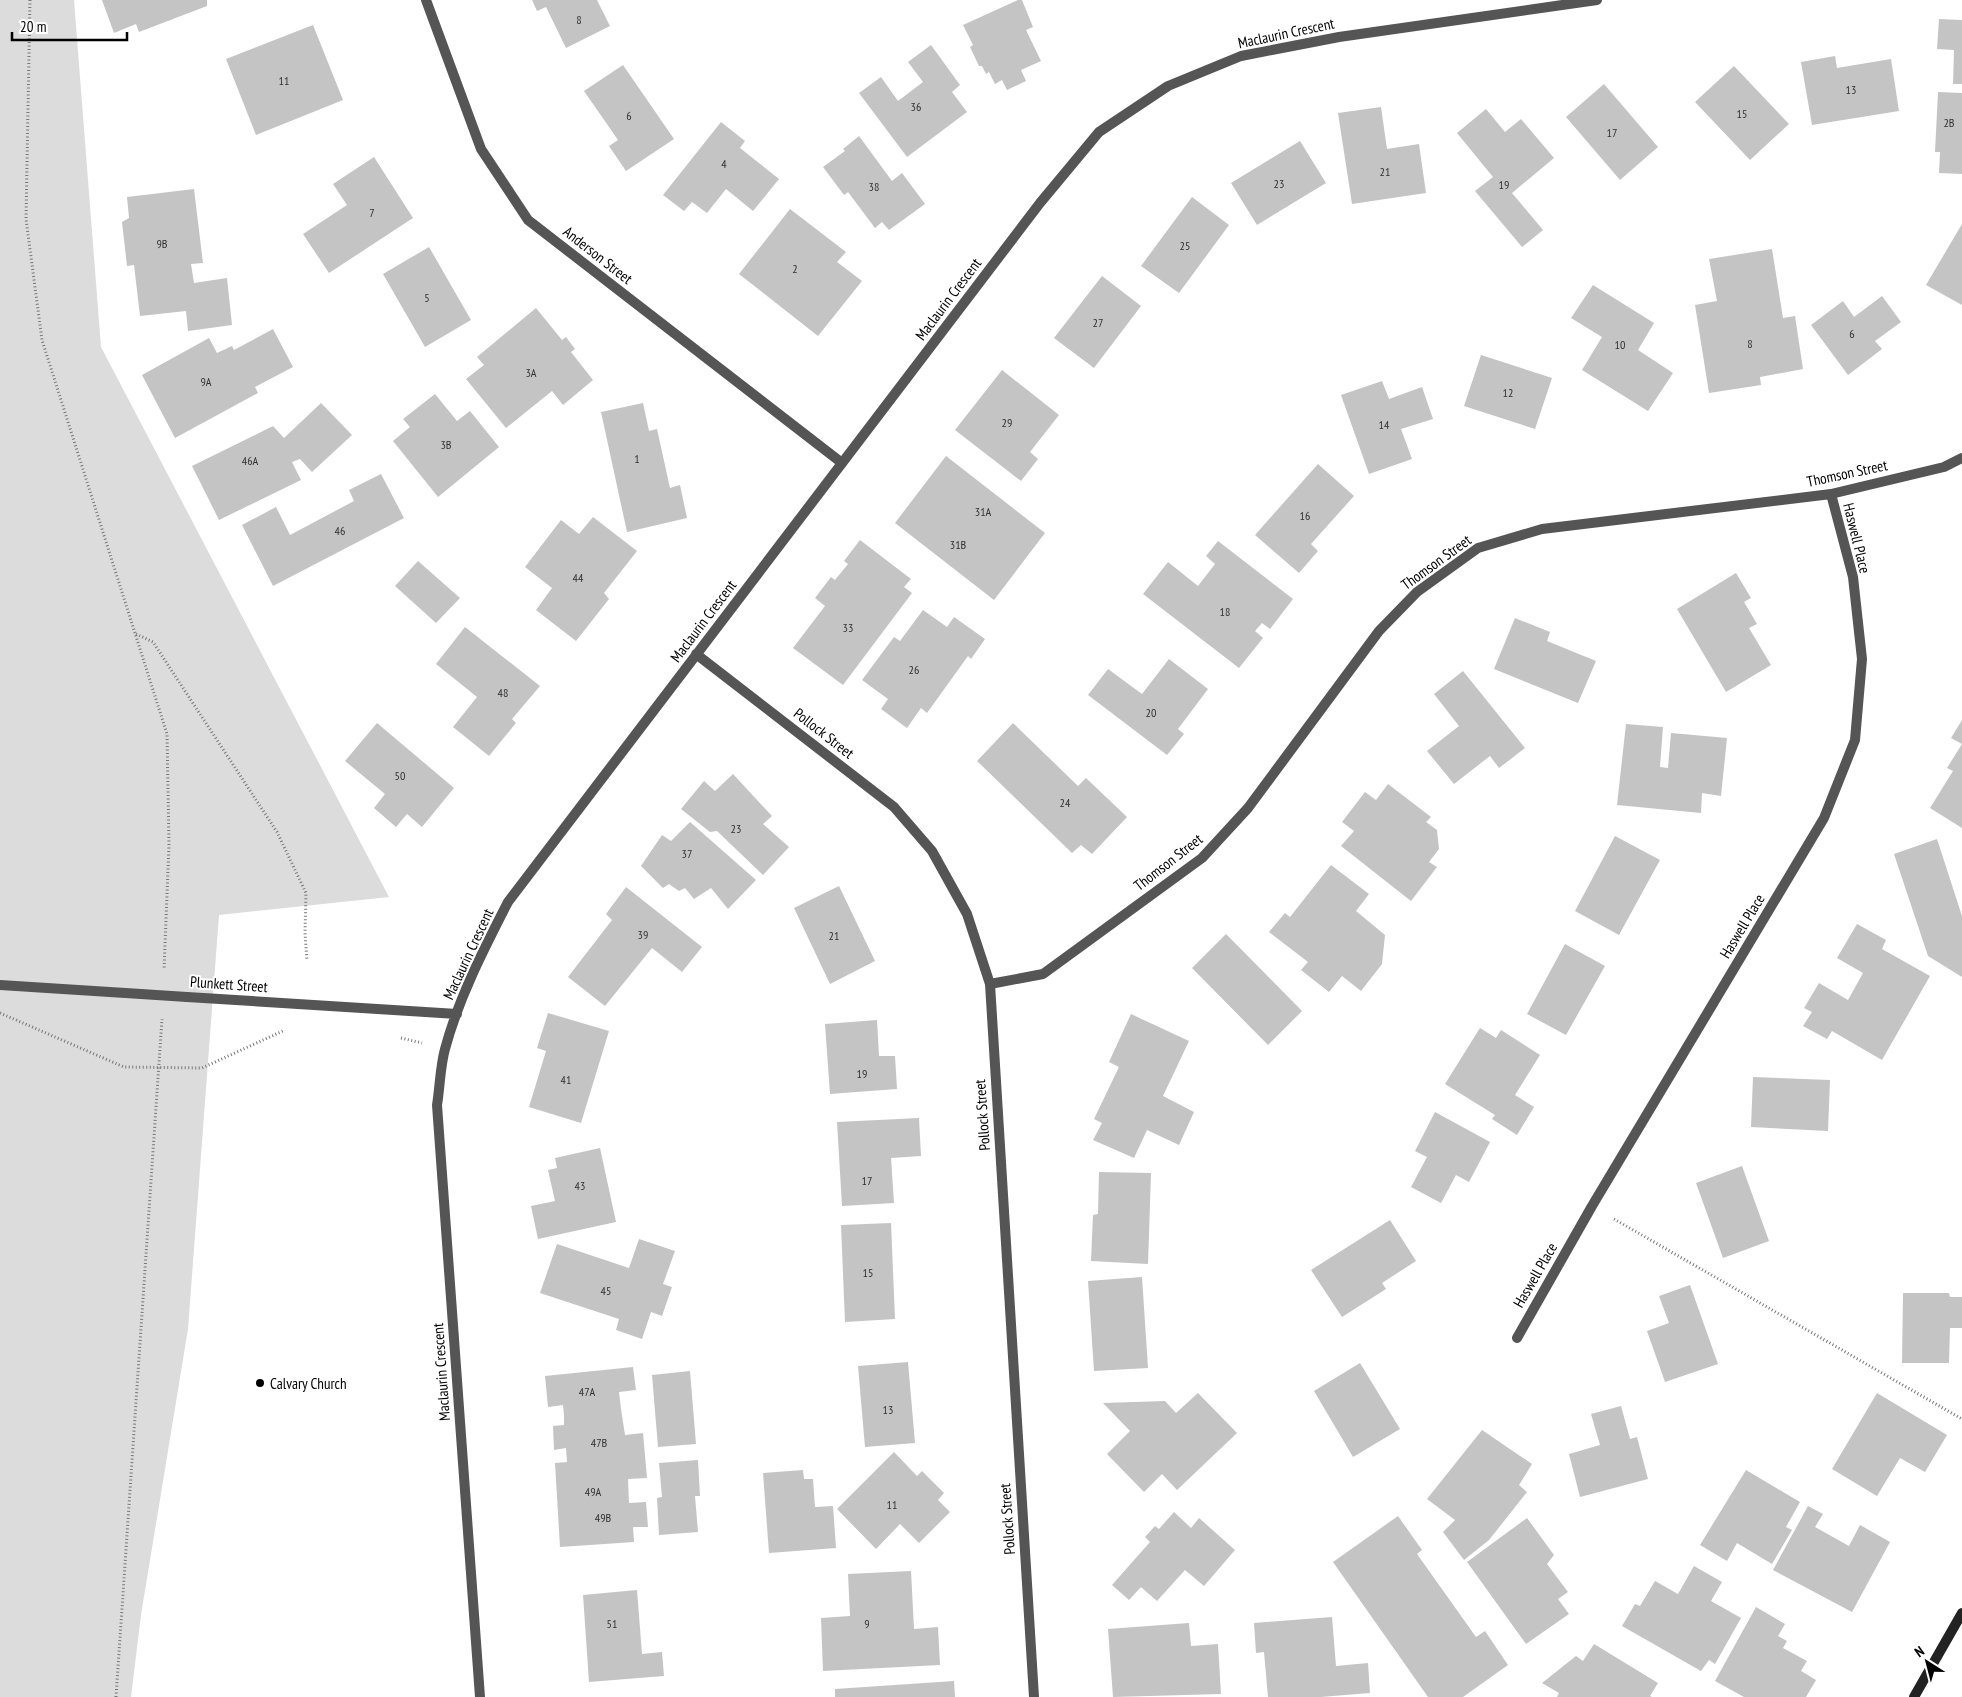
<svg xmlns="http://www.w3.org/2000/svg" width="1962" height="1697" viewBox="0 0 1962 1697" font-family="'PT Sans Narrow',sans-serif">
	<rect width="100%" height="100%" fill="#fff"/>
	<!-- green -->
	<path fill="#dcdcdc" d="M0,0h74l27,347 288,550 -170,18 -31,414 -47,286 -10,82h-131z"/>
	<!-- building -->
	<path fill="#c4c4c4" d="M102,0h105v6l-68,26 -3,-8 -22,9z
		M532,0h65l13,26 -44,22 -20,-41 -9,4z
		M1018,0h4l11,27 -7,3 15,31 -20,9 5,11 -19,9 -5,-10 -7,4 -6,-12 -3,2 -4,-8h-3l-9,-19 3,-2 -10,-20z
		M1939,19l23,1v64h-9l1,-34 -17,-1z
		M313,25l30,75 -87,35 -30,-76z
		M931,45l29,40 -8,7 15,20 -60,45 -48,-64 22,-16 17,24 25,-19 -15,-20z
		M1835,56l2,12 54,-9 8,52 -87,14 -11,-63z
		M623,65l51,74 -48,32 -17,-25 9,-6 -34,-49z
		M1734,66l55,58 -39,36 -55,-58z
		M1604,84l54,63 -38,33 -54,-63z
		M1938,92l24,1v81l-23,-1 1,-21h-5z
		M1381,107l6,42 32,-5 7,49 -74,11 -14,-91z
		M1486,109l19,23 16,-13 33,39 -42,35 31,37 -21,17 -47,-56 18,-14 -36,-44z
		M721,122l24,19 -5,7 39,31 -26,32 -27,-22 -19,24 -15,-11 -8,9 -21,-16z
		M859,136l33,45 10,-8 23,31 -36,26 -7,-8 -7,6 -27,-36 -4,3 -21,-28 22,-16 -2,-2z
		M1300,141l26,42 -69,42 -26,-42z
		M374,157l39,61 -84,55 -26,-39 44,-29 -14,-21z
		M194,189l9,74 -12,1 3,19 33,-5 5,47 -44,6 -2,-20 -46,5 -6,-51 -7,1 -5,-44 7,-4 -2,-21z
		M1192,197l37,28 -50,68 -38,-27z
		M790,209l56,43 -9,10 25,19 -44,55 -79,-62z
		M1962,224v81l-36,-20z
		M429,247l42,73 -46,27 -42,-73z
		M1772,249l11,69 12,-2 8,53 -43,8 1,8 -52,8 -14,-88 22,-4 -8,-42z
		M1102,276l39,30 -47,62 -40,-30z
		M1593,285l61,38 -16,27 35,23 -25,38 -66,-41 20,-33 -31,-19z
		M1882,296l19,26 -26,19 7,8 -34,26 -37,-50 32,-24 11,16z
		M536,308l26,32 4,-3 9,12 -4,3 22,28 -30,25 -11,-14 -46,37 -40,-49 18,-14 -7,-8z
		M273,329l20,38 -38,20 3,6 -83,45 -33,-63 67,-37 8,15 15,-7 2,4z
		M1481,355l71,23 -17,51 -71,-23z
		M1002,370l57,45 -29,37 8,7 -17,22 -66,-51z
		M1382,381l7,18 33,-12 11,32 -32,10 11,30 -43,15 -28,-79z
		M435,394l22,27 13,-10 29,36 -61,50 -45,-56 17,-14 -7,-8z
		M321,403l31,32 -40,37 -12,-13 -8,3 9,18 -82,40 -27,-54 81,-40 11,12z
		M643,403l6,28 8,-2 13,59 10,-3 7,33 -60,14 -26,-120z
		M946,456l99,77 -51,67 -99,-77z
		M1318,464l36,32 -43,48 7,7 -19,22 -44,-38z
		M381,474l23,44 -131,68 -31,-61 34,-18 14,28 64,-34 -5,-11z
		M593,517l44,34 -33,42 5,6 -33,42 -40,-31 16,-22 -27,-21 36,-47 18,14z
		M860,540l51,39 -7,8 8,6 -69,92 -50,-37 32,-42 -10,-8 16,-21 4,3 13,-16 -4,-3z
		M1218,541l75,58 -23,30 -8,-6 -7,8 8,7 -24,30 -96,-74 25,-32 30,24 17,-22 -9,-8z
		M418,561l42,37 -24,25 -41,-37z
		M1736,573l15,25 -7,4 13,22 -8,4 22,37 -45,27 -49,-83z
		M923,610l24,17 7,-10 31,22 -14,20 -3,-3 -41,57 -6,-5 -14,20 -26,-19 7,-10 -26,-19 32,-43 6,4z
		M1515,618l35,14 -3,9 49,20 -18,42 -84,-34z
		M465,627l75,59 -28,33 4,4 -27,33 -36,-29 24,-30 -41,-33z
		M1169,659l39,30 -30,40 6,5 -17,21 -79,-60 20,-26 34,25z
		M1463,671l62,77 -26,20 -9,-12 -36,28 -27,-33 32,-25 -25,-32z
		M1962,720v24l-11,-6z
		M377,723l77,65 -32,39 -15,-13 -11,13 -22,-19 11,-14 -40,-33z
		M1013,723l65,63 8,-8 41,39 -35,37 -11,-9 -9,8 -95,-92z
		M1626,724l37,3 -3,40 8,1 3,-35 56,5 -6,58 -19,-3 -1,20 -84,-8z
		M1962,744v84l-32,-20 23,-37 -6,-3z
		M733,774l39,42 -9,8 26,23 -26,28 -46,-44 -7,1 -29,-23 23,-28 11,10z
		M1388,784l43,33 -5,5 11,8 2,19 -10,13 8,5 -26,34 -70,-55 13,-15 -12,-9 23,-30 11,8z
		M690,822l66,58 -28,29 -17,-21 -17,11 -9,-11 -6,3 -10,-7 -6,4 -22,-22 21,-31 9,6z
		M1615,836l45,24 -41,75 -44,-24z
		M1937,839l25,77v61l-34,-21 -34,-102z
		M1331,865l38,29 -13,17 29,24 -3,29 -21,27 -19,-15 -13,16 -28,-22 7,-8 -39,-30 16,-19 5,4z
		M839,886l36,75 -45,23 -36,-76z
		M626,887l76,60 -20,25 -30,-24 -47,58 -37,-29 44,-57 -6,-6z
		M1857,924l29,16 -4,9 48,27 -48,84 -50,-29 -5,8 -24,-13 9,-14 -8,-4 15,-25 29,17 15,-27 -26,-15z
		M1226,934l76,77 -34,34 -76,-77z
		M1565,944l40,22 -39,69 -39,-21z
		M548,1013l61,18 -28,92 -52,-16 17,-56 -9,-3z
		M1131,1014l58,27 -26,55 31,16 -15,33 -32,-15 -13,28 -41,-18 9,-17 -8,-4 25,-52 -10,-5z
		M877,1020l2,36h16l2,33 -67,5 -5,-70z
		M1480,1028l16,10 5,-8 39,25 -25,40 19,12 -17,28 -25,-16 3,-4 -50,-31z
		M1753,1077l77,3 -2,51 -77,-4z
		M1435,1112l55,30 -21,40 -13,-7 -15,28 -30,-16 16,-30 -12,-6z
		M919,1118l2,38 -30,2 3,45 -52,3 -5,-84z
		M600,1148l16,74 -78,17 -7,-33 24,-5 -7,-31 9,-2 -2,-10z
		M1742,1166l27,75 -46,17 -27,-75z
		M1099,1172l52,1 -3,91 -57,-3 2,-46 5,-1z
		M1390,1220l26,41 -34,22 4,6 -44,28 -31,-47z
		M891,1223l4,96 -50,3 -4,-97z
		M639,1239l36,12 -12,33 9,3 -10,29 -11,-4 -9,27 -26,-9 3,-11 -79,-26 17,-49 72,24z
		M1142,1277l6,91 -54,3 -6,-90z
		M1690,1285l28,79 -53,18 -18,-51 22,-8 -10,-27z
		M1903,1293h46l1,4h12v31h-12l-1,35h-47z
		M908,1362l7,81 -50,4 -7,-81z
		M1360,1363l40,66 -47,28 -39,-66z
		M633,1367l3,23 -17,2 2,17 4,26 18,-2 4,45 -19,1 1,24 17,-1 2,25h-15l1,15 -74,5 -5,-84 12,-1 -1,-14 -12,2 -1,-24 11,-1v-9l-1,-11 -15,2 -3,-31z
		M690,1371l6,73 -38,3 -6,-72z
		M1198,1393l39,40 -60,57 -15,-16 -18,18 -37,-38 23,-23 -27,-28 62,-2 11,12z
		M1877,1393l70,42 -22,37 -25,-14 -23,38 -45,-27z
		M1621,1406l9,33 7,-2 11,42 -68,18 -11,-43 31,-9 -9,-31z
		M1482,1430l50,34 -13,21 8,7 -38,48 -25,20 -21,-28 12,-12 -28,-21z
		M894,1452l23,24 5,-5 22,22 -6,7 12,12 -31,31 -19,-19 -24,25 -39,-40z
		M698,1460l2,36h-5l3,36 -39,3 -2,-37 5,-1 -3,-34z
		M803,1470l1,9h9l2,28 18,-1 3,42 -67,5 -6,-80z
		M1746,1470l54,32 -14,25 6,3 -20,34 -35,-21 -10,18 -27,-16z
		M1808,1506l15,8 -8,13 34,19 11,-21 30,17 -38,70 -79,-42z
		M1174,1512l17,16 8,-10 36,32 -31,36 -19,-16 -28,31 -16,-14 -12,13 -17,-15 38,-43 -5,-5 10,-11 4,3z
		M1398,1516l24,34 -5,4 59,83 9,-6 23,34 -45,32h-35l-95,-135z
		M1527,1518l27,37 -7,9 21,28 -10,7 11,15 -43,30 -59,-82z
		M1694,1566l28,16 -11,19 30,17 -26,46 -6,-4 -8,11 -79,-45 13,-22 5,2 15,-25 23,13z
		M911,1571l3,58 24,-2 2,38 -117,6 -2,-53 29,-2 -2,-42z
		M637,1590l5,64 20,-2 2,24 -75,6 -6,-87z
		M1756,1607l29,17 -7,12 9,5 -4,7 24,13 -6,10 15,9 -10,17h-62l-29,-16z
		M1332,1617l4,49 32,-3 2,30 -49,4h-53l-4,-45 -8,1 -2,-30z
		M1189,1623l2,23 27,-2 3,50 -108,3 -5,-68z
		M1594,1644l64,39 -8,13 2,1h-95l2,-4 -17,-10 34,-27 7,5z
		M954,1681l1,16h-120v-8z"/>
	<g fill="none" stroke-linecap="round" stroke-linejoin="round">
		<!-- path -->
		<path stroke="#777" stroke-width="3" stroke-dasharray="1 2.5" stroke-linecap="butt" d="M30,0l-4,219 16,121 125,394 2,111 -5,125
			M136,634l17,8 124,190 29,61 -1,40 2,28
			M0,1013l124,54 78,1 83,-38
			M401,1038l21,5
			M1614,1219l348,200
			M116,1697l46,-678"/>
		<!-- street -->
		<path stroke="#555" stroke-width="10" d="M426,0l55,149 47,71 314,243
			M696,654l198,153 38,44 35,63 23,70 44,713
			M990,984l53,-10 159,-116 46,-50 131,-177 38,-39 61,-44 64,-19 289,-35 113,-27 18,-9
			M0,985l141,9
			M187,997l270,17
			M1517,1338l75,-132 232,-388 31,-78 7,-81 -9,-82 -22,-83
			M480,1697l-43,-592c3,-18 3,-38 8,-56 14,-52 39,-100 63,-147l532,-699 59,-71 69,-46 73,-30 98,-19 258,-37"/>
		<!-- secondary -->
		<path stroke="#222" stroke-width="10" d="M1914,1697l48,-84"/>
		<!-- street-bridge -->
		<path stroke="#555" stroke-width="10" d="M141,994l46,3"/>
	</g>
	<!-- markers -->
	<circle fill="#000" stroke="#fff" stroke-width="2" cx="260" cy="1383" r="5"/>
	<g text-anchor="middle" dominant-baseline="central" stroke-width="4" stroke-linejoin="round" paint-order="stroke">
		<!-- number labels -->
		<g font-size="12" fill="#313131">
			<text x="579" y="19">8</text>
			<text x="284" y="80">11</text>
			<text x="1851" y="89">13</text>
			<text x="916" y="106">36</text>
			<text x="1742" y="113">15</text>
			<text x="629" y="115">6</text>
			<text x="1949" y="122">2B</text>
			<text x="1612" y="132">17</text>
			<text x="724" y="163">4</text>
			<text x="1385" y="171">21</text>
			<text x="1279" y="183">23</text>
			<text x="1504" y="184">19</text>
			<text x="874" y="186">38</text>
			<text x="372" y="212">7</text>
			<text x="162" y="243">9B</text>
			<text x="1185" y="245">25</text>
			<text x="795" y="268">2</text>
			<text x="427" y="297">5</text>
			<text x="1098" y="322">27</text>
			<text x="1852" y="333">6</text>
			<text x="1750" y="343">8</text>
			<text x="1620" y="344">10</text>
			<text x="531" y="372">3A</text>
			<text x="206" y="381">9A</text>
			<text x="1508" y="392">12</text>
			<text x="1007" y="422">29</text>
			<text x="1384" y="424">14</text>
			<text x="446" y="444">3B</text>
			<text x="637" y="458">1</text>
			<text x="250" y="460">46A</text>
			<text x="983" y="511">31A</text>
			<text x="1305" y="515">16</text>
			<text x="340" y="530">46</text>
			<text x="958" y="544">31B</text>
			<text x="578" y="577">44</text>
			<text x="1225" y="611">18</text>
			<text x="848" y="627">33</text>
			<text x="914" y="669">26</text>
			<text x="503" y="692">48</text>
			<text x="1151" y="712">20</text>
			<text x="400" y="775">50</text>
			<text x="1065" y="802">24</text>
			<text x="736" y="828">23</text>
			<text x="687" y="853">37</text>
			<text x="643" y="934">39</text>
			<text x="834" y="935">21</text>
			<text x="862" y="1073">19</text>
			<text x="566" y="1079">41</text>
			<text x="867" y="1180">17</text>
			<text x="580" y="1185">43</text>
			<text x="868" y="1272">15</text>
			<text x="606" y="1290">45</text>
			<text x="587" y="1391">47A</text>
			<text x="888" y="1409">13</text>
			<text x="599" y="1442">47B</text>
			<text x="593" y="1491">49A</text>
			<text x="892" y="1504">11</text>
			<text x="603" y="1517">49B</text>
			<text x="612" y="1623">51</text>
			<text x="867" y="1623">9</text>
		</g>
		<!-- street labels -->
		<g font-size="15" fill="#000" stroke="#fff">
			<text transform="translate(1286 33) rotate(-12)">Maclaurin Crescent</text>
			<text transform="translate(598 255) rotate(38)">Anderson Street</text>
			<text transform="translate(948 299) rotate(-53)">Maclaurin Crescent</text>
			<text transform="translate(1847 473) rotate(-12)">Thomson Street</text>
			<text transform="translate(1857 538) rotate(76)">Haswell Place</text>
			<text transform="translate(1436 562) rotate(-36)">Thomson Street</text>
			<text transform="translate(703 621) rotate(-53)">Maclaurin Crescent</text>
			<text transform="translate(824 733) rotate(38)">Pollock Street</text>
			<text transform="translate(1168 862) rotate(-38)">Thomson Street</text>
			<text transform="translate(1742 926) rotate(-59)">Haswell Place</text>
			<text transform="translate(468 954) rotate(-65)">Maclaurin Crescent</text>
			<text transform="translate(229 984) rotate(4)">Plunkett Street</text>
			<text transform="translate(982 1115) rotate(-94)">Pollock Street</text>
			<text transform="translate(1535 1275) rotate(-60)">Haswell Place</text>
			<text transform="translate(441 1372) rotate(-94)">Maclaurin Crescent</text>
			<text transform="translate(1007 1519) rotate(-94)">Pollock Street</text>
		</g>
		<!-- poi labels -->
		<g font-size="15" fill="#000" stroke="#fff" text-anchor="start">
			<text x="270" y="1383">Calvary Church</text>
		</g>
	</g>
	<!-- north arrow -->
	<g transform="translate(1927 1662) rotate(324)" stroke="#ffffff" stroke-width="4" paint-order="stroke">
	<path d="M0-4L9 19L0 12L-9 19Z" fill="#000000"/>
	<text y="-8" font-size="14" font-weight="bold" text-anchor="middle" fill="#000000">N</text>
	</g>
	<!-- scale -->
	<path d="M12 32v8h115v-8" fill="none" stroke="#000000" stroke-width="2.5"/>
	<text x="20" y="32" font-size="15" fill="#000000" stroke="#ffffff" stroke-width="4" paint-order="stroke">20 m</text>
</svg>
